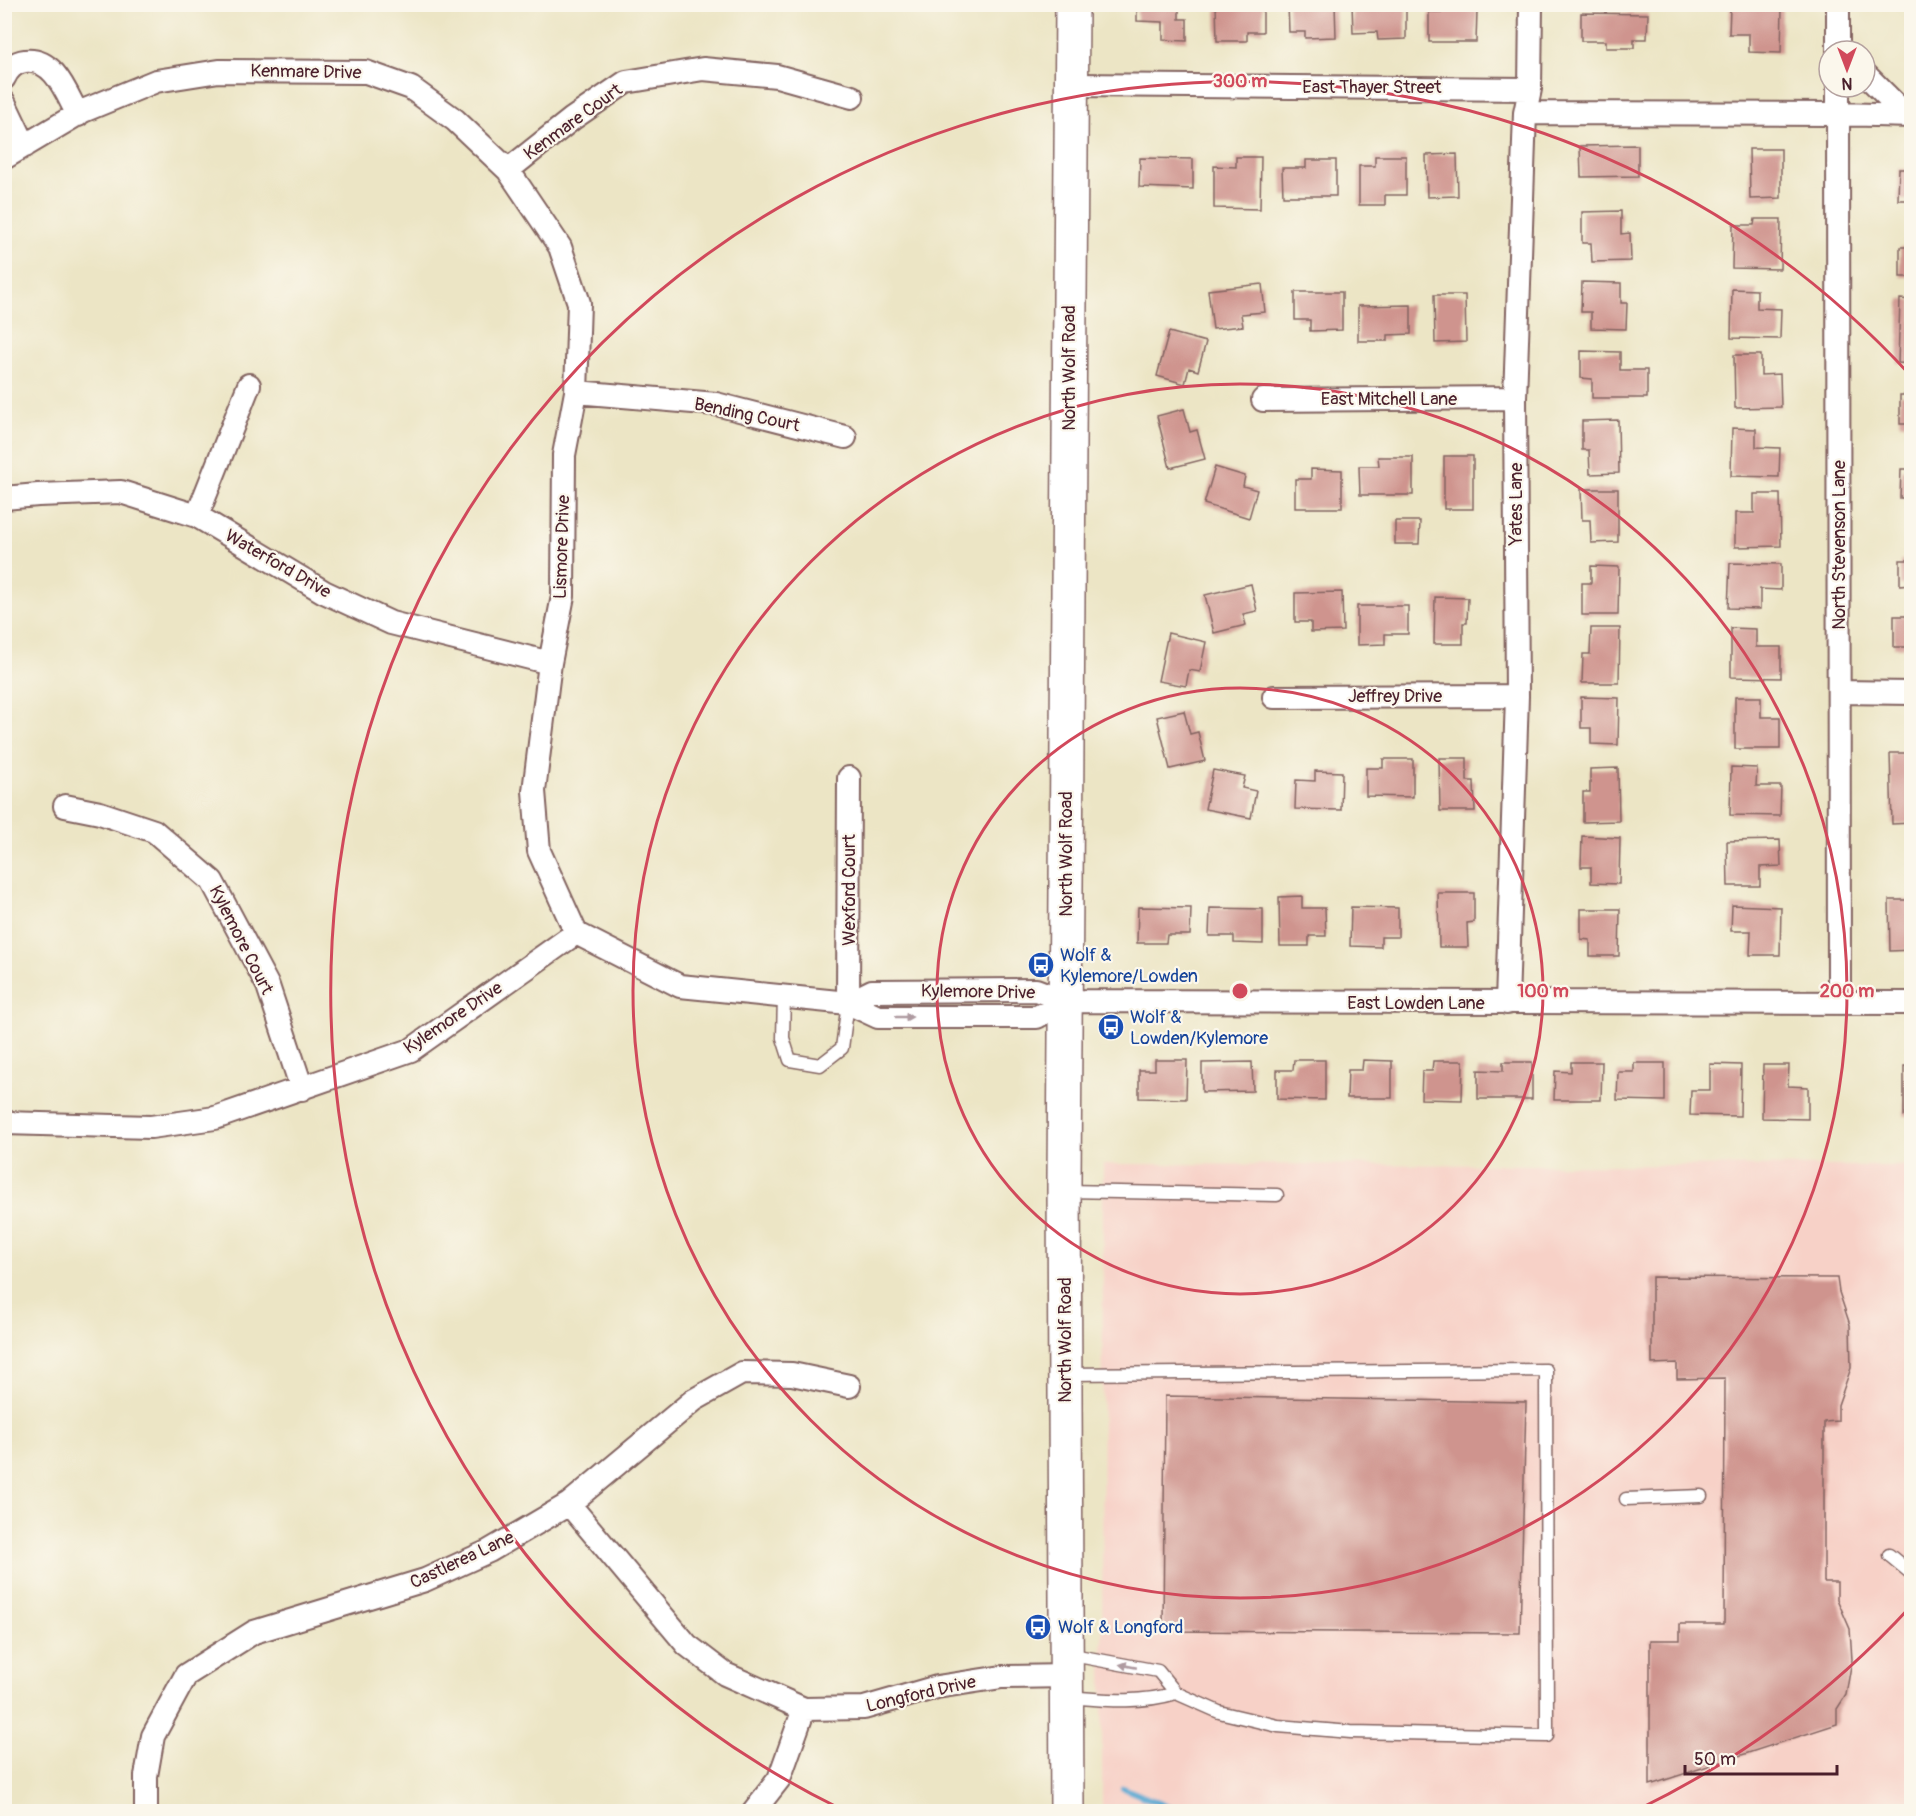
<svg xmlns="http://www.w3.org/2000/svg" width="1916" height="1816" viewBox="0 0 1916 1816" font-family="Pangolin,sans-serif">
	<rect width="100%" height="100%" fill="#fbf7ec"/>
	<filter id="ink" filterUnits="userSpaceOnUse"><feTurbulence type="fractalNoise" baseFrequency=".0167" numOctaves="2"/><feDisplacementMap in="SourceGraphic" scale="12" xChannelSelector="R" yChannelSelector="G"/><feConvolveMatrix kernelMatrix="1 2 1 2 8 2 1 2 1" color-interpolation-filters="sRGB"/></filter>
	<filter id="wash" filterUnits="userSpaceOnUse"><feTurbulence type="fractalNoise" baseFrequency=".008" numOctaves="4" result="noise"/><feDisplacementMap in="SourceGraphic" scale="24" xChannelSelector="R" yChannelSelector="G"/><feGaussianBlur stdDeviation="1.35" result="paint"/><feColorMatrix in="noise" values="0 0 0 0 0 0 0 0 0 0 0 0 0 0 0 0 0 1.4 0 .05"/><feComposite in="paint" operator="in"/></filter>
	<g filter="url(#wash)">
		<rect width="100%" height="100%" fill="#ece5c5"/>
		<!-- built -->
		<path fill="#f7d1c7" d="M1103,1164l808,2v645l-809,1z"/>
		<g fill="none" stroke-linecap="round" stroke-linejoin="round">
			<!-- stream -->
			<path stroke="#57a7d1" stroke-width="6" d="M1123,1788l57,24"/>
		</g>
		<g id="blocks">
			<!-- building -->
			<path fill="#cf948e" d="M1137,4h42v15h8v22l-24,-1v-18l-26,-1z
				M1216,4h47v28h-16v9h-30z
				M1288,4h47l1,33 -31,1v-6h-16z
				M1352,4h54v35l-28,1 -1,-8 -24,1z
				M1444,4h27v7h6l-1,31h-47v-30h15z
				M1730,7l52,1 -1,45 -32,-1v-18h-20z
				M1581,13l67,1 -1,25h-13v9h-28v-7h-25z
				M1638,145v31l-57,1 -1,-31z
				M1749,149h32v49l-31,1z
				M1457,154l1,42 -31,1 -1,-42z
				M1375,156h31v39h-21v10h-26v-39h16z
				M1236,157h25l-1,52 -46,-1v-42l22,1z
				M1140,158l53,1v30l-54,-2z
				M1306,160h30v36h-53l-1,-28h24z
				M1899,169h13v31h-14z
				M1621,211v23l9,-1 1,28 -39,1 -1,-19h-9v-31z
				M1755,219h26l-1,50 -48,-1 1,-43h21z
				M1900,247h12v30h-12z
				M1582,282l39,1v20h6l-1,26 -35,-1v-16h-10z
				M1262,284l3,28 -24,2 2,12 -30,3 -5,-39z
				M1732,289l25,1v18l24,1 -1,30 -49,-1z
				M1295,292h47v38l-32,1v-11h-15z
				M1434,295h31l1,47 -31,1z
				M1900,299l12,1v64l-14,-1z
				M1411,305v29l-23,1v6h-30v-35z
				M1169,332l37,10 -8,29 -9,-3 -4,16 -28,-8z
				M1581,351l39,1v18h27v28h-55v-19l-11,-1z
				M1734,355h27v20l19,-1 1,33 -46,1z
				M1900,395h12v29h-12z
				M1184,409l6,23 7,-2 8,29 -35,9 -13,-52z
				M1618,420l1,53 -29,1 -1,-24h-7v-29z
				M1732,428l24,1v18l24,1 -1,29 -48,-1z
				M1444,456h29v53h-29z
				M1378,457h35v38h-53l-1,-29h20z
				M1215,467l30,9 -2,10 14,4 -8,28 -45,-14z
				M1311,469l31,1v38h-47v-29h16z
				M1901,469h11v29h-12z
				M1581,489h37v53l-27,1 -1,-23h-8z
				M1754,494h26l1,52 -46,1v-34h19z
				M1395,521h25l-1,23h-24z
				M1900,560h12v24l-12,1z
				M1730,563l51,1v26l-21,-1v20l-32,-1z
				M1591,566l28,1 -1,48h-36v-32h9z
				M1251,584l6,27 -14,3 3,11 -32,8 -9,-38z
				M1342,592l1,39 -32,1v-10h-16v-29z
				M1435,597l33,1 -1,25h-4v21h-29z
				M1357,606h51v28h-23v10l-28,1z
				M1894,616h18v31h-18z
				M1591,628h29l-1,55h-37l1,-29h7z
				M1731,628l25,1v18h25v31l-50,-1z
				M1168,633l38,9 -6,30 -11,-2 -3,16 -28,-5z
				M1581,697l38,1 -1,47 -27,-1v-16h-10z
				M1735,697h26v20h19v32h-45z
				M1184,711l6,23 8,-2 7,29 -35,8 -13,-52z
				M1890,753h22v70l-20,1z
				M1439,758h28v23h7l1,30h-35z
				M1383,759h30v38l-47,-1v-28h17z
				M1731,767l26,1 -1,18h25l-1,30 -50,-1z
				M1618,768l1,53 -36,1v-30h7v-23z
				M1213,770l32,6 -3,12 14,3 -5,27 -46,-9z
				M1315,771l27,1 -1,38 -46,-1 1,-29 19,1z
				M1582,836l38,2 -1,46 -28,-1v-16h-10z
				M1780,840l1,26 -21,1v19h-32l-1,-45z
				M1438,893h36v29l-7,1 1,24h-29z
				M1302,896v12h23l1,28h-17v10h-29l-1,-49z
				M1889,900h23v50l-22,1z
				M1732,905l49,2 -1,48h-30l1,-24h-20z
				M1138,907l53,1 -1,27h-23l-1,8h-29z
				M1351,907l47,1v29h-17v10l-31,-1z
				M1210,908l53,1v35l-29,-1v-7h-25z
				M1581,909h39l-1,47h-29v-16l-9,-1z
				M1155,1060h32l-1,39 -47,-1v-28h16z
				M1294,1060h31v40l-48,-1v-29h16z
				M1363,1060l29,1v37h-45l1,-28h14z
				M1433,1061h30l-1,39 -41,-1 1,-28h10z
				M1252,1062l1,29 -51,1v-29z
				M1503,1062h29v37h-54v-29l25,1z
				M1571,1062h31l-1,38h-47l1,-29 16,1z
				M1634,1063h31v38l-48,-1 1,-28h16z
				M1710,1064l31,1 -1,51 -50,-1 1,-25h19z
				M1763,1065h26l-1,21 20,1v32l-46,-1z
				M1904,1066h8v50h-8z
				M1652,1277l185,1 2,14 11,33 1,43 -13,37v16l-14,1v160h13v17l13,30 2,31 -6,35 -9,14v15l-187,61v-145h30v-16h44l1,-246 -48,1v-16l-25,1z
				M1165,1396l361,6 -6,231 -357,-2z"/>
		</g>
	</g>
	<g filter="url(#ink)">
		<use href="#blocks" fill-opacity="0" stroke="#836461" stroke-width="1.5"/>
		<g fill="none" stroke-linecap="round" stroke-linejoin="round">
			<defs>
				<path id="lane" d="M784,996l-1,42 7,22 30,5 22,-17 6,-45
					M1066,1191l211,4
					M1065,1374l481,-4 1,366 -196,-4 -73,-6 -59,-14 -43,-19 -18,-22 -91,-17
					M1626,1499l75,-3
					M1889,1555l23,19
					M1067,1697c38,3 73,7 109,-4"/>
				<path id="street" d="M1838,4v47
					M1865,74l41,41
					M4,78c4,-9 11,-16 21,-17 30,-3 41,32 53,54
					M1071,85l459,4
					M1838,87l1,915
					M4,102l21,44
					M1525,113l313,1 74,2
					M4,158l79,-47 73,-30 63,-10 147,1 45,16 44,32 53,50 52,77 19,56 -3,89 -12,63 -1,141 -13,67 -16,128 5,60 37,82
					M508,170l64,-51 54,-37 77,-13 74,7 75,21
					M576,392l140,12 129,33
					M1263,400l252,-2
					M4,498l34,-3 83,-3 76,24 127,76 67,31 159,40
					M197,516l52,-131
					M1839,692l73,1
					M1274,697l243,-1
					M65,806l35,7 54,18 58,50 56,105 34,103
					M848,1003l24,-12 164,-1 29,11 847,2
					M848,1003l1,-225
					M1507,1003l10,-307 -2,-298 10,-285 5,-24 1,-85
					M4,1123l147,4 64,-9 196,-68 165,-117 104,53 168,17 30,14h159l28,-16
					M569,1504l118,141 38,29 79,35 60,-1 73,-21 65,-10 65,-1
					M146,1812v-36l7,-40 33,-61 68,-43 171,-52 64,-29 80,-47 125,-104 48,-27 50,1 57,12
					M753,1812l26,-33 25,-70"/>
				<path id="secondary" d="M1067,1812l-3,-629 8,-1179"/>
			</defs>
			<!-- lane casing -->
			<use href="#lane" stroke="#836461" stroke-width="15"/>
			<!-- street casing -->
			<use href="#street" stroke="#836461" stroke-width="26"/>
			<!-- secondary casing -->
			<use href="#secondary" stroke="#836461" stroke-width="36"/>
			<!-- lane -->
			<use href="#lane" stroke="#fff" stroke-width="12"/>
			<!-- street -->
			<use href="#street" stroke="#fff" stroke-width="22"/>
			<!-- secondary -->
			<use href="#secondary" stroke="#fff" stroke-width="33"/>
		</g>
		<!-- one-way arrows -->
		<defs><path id="oneway-solid" d="M-6-.8H1V-3.2L6.5 0L1 3.2V.8H-6Z" transform="scale(1.5)"/></defs>
		<g fill="#ae9aa0">
			<use href="#oneway-solid" transform="translate(904 1017)"/>
			<use href="#oneway-solid" transform="translate(1128 1666) rotate(-169)"/>
		</g>
	</g>
	<!-- distance rings -->
	<g fill="none" stroke="#d1495b" stroke-width="3">
		<circle cx="1240" cy="991" r="303"/>
		<circle cx="1240" cy="991" r="607"/>
		<path d="M1911 1606A910 910 0 0 1 1639 1809M841 1809A910 910 0 1 1 1911 376"/>
	</g>
	<!-- icons -->
	<defs>
		<symbol id="bus-disc" viewBox="-11 -11 22 22"><circle r="9.5" fill="#1a4fb4" stroke="#fbf7ec"/><path d="M-5-6H5V4H4V6H2V4H-2V6H-4V4H-5ZM-3.5-4V0h7V-4ZM-3.5 1.2v1.5H-2V1.2ZM2 1.2v1.5H3.5V1.2Z" fill="#fff"/></symbol>
	</defs>
	<g fill-rule="evenodd">
		<use href="#bus-disc" x="1026" y="950" width="30" height="30"/>
		<use href="#bus-disc" x="1096" y="1012" width="30" height="30"/>
		<use href="#bus-disc" x="1023" y="1612" width="30" height="30"/>
	</g>
	<g text-anchor="middle" dominant-baseline="central" stroke-width="4.5" stroke-linejoin="round" paint-order="stroke">
		<!-- street labels -->
		<g font-size="18" fill="#4a1f2b" stroke="#fbf7ec">
			<text transform="translate(306 72) rotate(1)">Kenmare Drive</text>
			<text x="1372" y="87">East Thayer Street</text>
			<text transform="translate(573 122) rotate(-36)">Kenmare Court</text>
			<text transform="translate(1069 368) rotate(-90)">North Wolf Road</text>
			<text x="1389" y="399">East Mitchell Lane</text>
			<text transform="translate(747 415) rotate(12)">Bending Court</text>
			<text transform="translate(1516 504) rotate(-90)">Yates Lane</text>
			<text transform="translate(1839 545) rotate(-90)">North Stevenson Lane</text>
			<text transform="translate(562 547) rotate(-88)">Lismore Drive</text>
			<text transform="translate(278 564) rotate(30)">Waterford Drive</text>
			<text x="1395" y="696">Jeffrey Drive</text>
			<text transform="translate(1066 854) rotate(-90)">North Wolf Road</text>
			<text transform="translate(849 890) rotate(-90)">Wexford Court</text>
			<text transform="translate(241 940) rotate(63)">Kylemore Court</text>
			<text transform="translate(978 992) rotate(1)">Kylemore Drive</text>
			<text x="1416" y="1003">East Lowden Lane</text>
			<text transform="translate(453 1018) rotate(-34)">Kylemore Drive</text>
			<text transform="translate(1065 1340) rotate(-90)">North Wolf Road</text>
			<text transform="translate(462 1560) rotate(-25)">Castlerea Lane</text>
			<text transform="translate(921 1694) rotate(-13)">Longford Drive</text>
		</g>
		<!-- transit labels -->
		<g font-size="18" fill="#164399" stroke="#fbf7ec" text-anchor="start">
			<text x="1060" y="955">Wolf &amp;<tspan x="1060" dy="21">Kylemore/Lowden</tspan></text>
			<text x="1130" y="1017">Wolf &amp;<tspan x="1130" dy="21">Lowden/Kylemore</tspan></text>
			<text x="1058" y="1627">Wolf &amp; Longford</text>
		</g>
	</g>
	<circle cx="1240" cy="991" r="9" fill="#d1495b" stroke="#fbf7ec" stroke-width="3"/>
	<g font-size="18" text-anchor="middle" font-weight="bold" fill="#d1495b" stroke="#fbf7ec" stroke-width="4.5" stroke-linejoin="round" paint-order="stroke">
		<text x="1240" y="87">300 m</text>
		<text x="1543" y="997">100 m</text>
		<text x="1847" y="997">200 m</text>
	</g>
	<!-- margin -->
	<rect width="1916" height="1816" fill="none" stroke="#fbf7ec" stroke-width="24"/>
	<!-- north arrow -->
	<g transform="translate(1847 69) rotate(180)"><circle r="28" fill="#fbf7ec" stroke="#b4a19f" stroke-width="1.5"/>
	<path d="M0-4.5L10 22L0 15L-10 22Z" fill="#d1495b"/>
	<text y="-9" font-size="16" font-weight="bold" text-anchor="middle" fill="#4a1f2b">N</text>
	</g>
	<!-- scale -->
	<path d="M1685 1765v9h152v-9" fill="none" stroke="#4a1f2b" stroke-width="3"/>
	<text x="1694" y="1765" font-size="18" fill="#4a1f2b" stroke="#fbf7ec" stroke-width="4.5" paint-order="stroke">50 m</text>
</svg>
